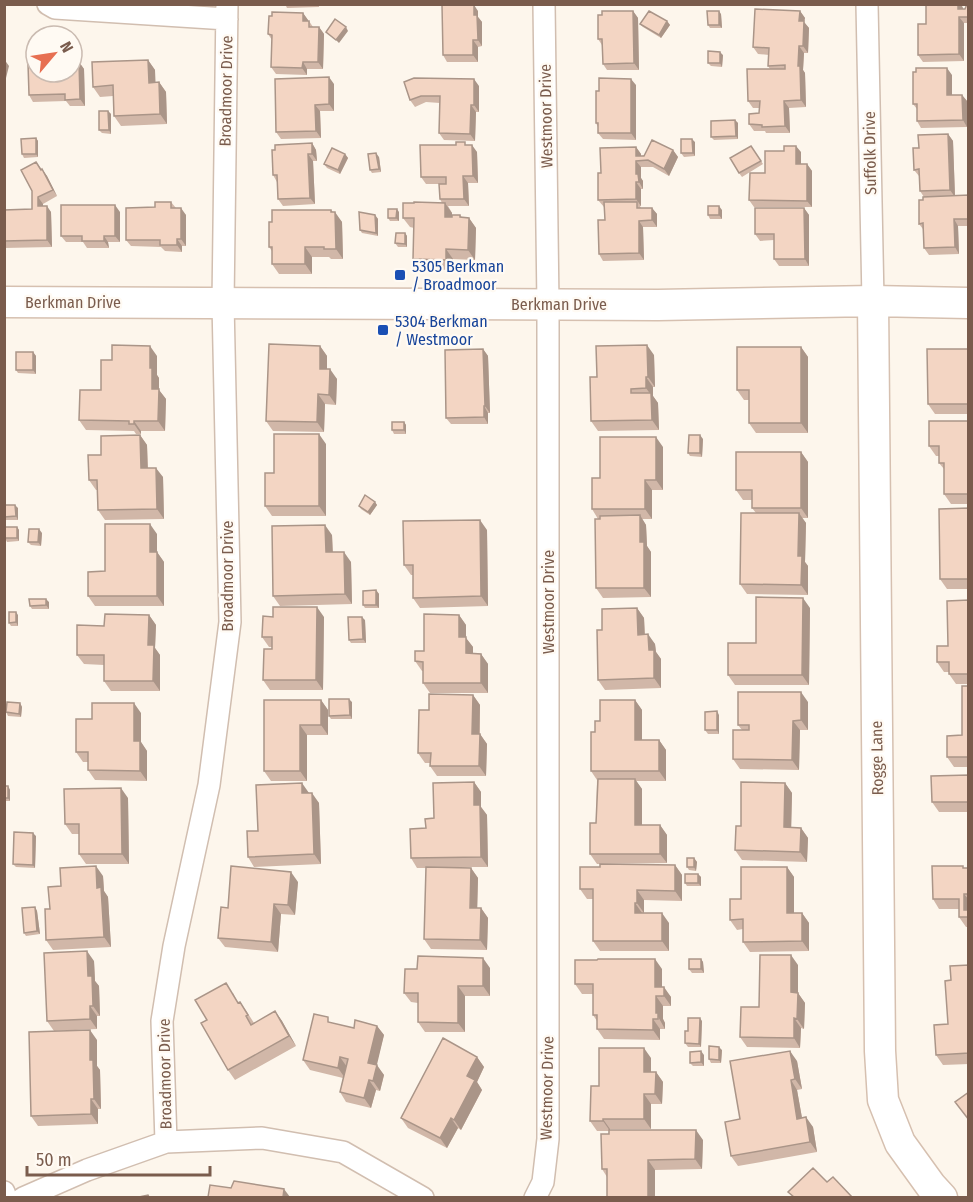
<svg xmlns="http://www.w3.org/2000/svg" width="973" height="1202" viewBox="0 0 973 1202" font-family="'Fira Sans Condensed',sans-serif">
	<rect width="100%" height="100%" fill="#fdf6ec"/>
	<g fill="none" stroke-linecap="round" stroke-linejoin="round">
		<defs>
			<path id="street" d="M48,4l7,4 172,11
				M867,4l6,297
				M166,1142l-4,-121 12,-75 35,-161 21,-163 -7,-319 4,-299
				M4,1192l2,6
				M23,1198l64,-28 79,-28 96,-4 81,14 80,46
				M535,1198l8,-16 5,-43v-834l-4,-301"/>
			<path id="secondary" d="M873,301l7,750 3,49 17,43 31,43 11,12
				M4,302l654,3 215,-4 95,2"/>
		</defs>
		<!-- street casing -->
		<use href="#street" stroke="#d1beb0" stroke-width="24"/>
		<!-- secondary casing -->
		<use href="#secondary" stroke="#d6c0b0" stroke-width="33"/>
		<!-- street -->
		<use href="#street" stroke="#fff" stroke-width="21"/>
		<!-- secondary -->
		<use href="#secondary" stroke="#fff" stroke-width="30"/>
	</g>
	<!-- wall -->
	<path fill="#d1b7a8" d="M285,4h34v3l-32,1z
		M597,4h60v2h-59z
		M772,4h34v1l-33,1z
		M926,4h35l2,5h2l4,-5v19h-5v38l-41,1 -5,-7 8,-31z
		M478,11v6l4,5v24l-4,1v15h-31l-4,-7z
		M633,11l5,7 1,52h-32l-4,-6 -1,-19 -4,-6z
		M800,11l5,7 -1,4 5,6 -1,25h-4l-1,17 2,3 1,34 -17,1 1,25h-24l-1,-2h-11l-5,-7 10,-11 1,-5h-7l-5,-7 22,-32 -2,-3 1,-11 -11,-1 -5,-7z
		M303,13l5,7v1h1l4,6h6l5,7 -1,35h-16v6l-31,-1 -5,-7 1,-27 -4,-6z
		M721,14l1,14h-12l-2,-3z
		M667,21l3,4 -9,13 -18,-11 -3,-3z
		M723,55l-1,12 -11,-1 -3,-3z
		M148,60l7,10v13l4,-1 7,10 1,32 -46,2 -7,-10 -1,-20 -13,1 -7,-10z
		M79,62l5,7 1,37h-15l-4,-5 -33,1 -4,-7z
		M952,75v20h10l5,6v26l-46,1 -4,-7v-12l-4,-5z
		M404,82l75,4v26h-3l-1,29 -31,-1 -5,-7 1,-30 -14,-1 -11,5 -5,-7z
		M334,84v27h-14l1,27 -40,1 -5,-7z
		M636,85v55l-33,-1 -5,-6v-6l-2,-4z
		M108,111l3,3v20l-9,-1 -3,-3z
		M735,120l3,3v16l-24,1 -3,-3z
		M948,134l5,7 2,55 14,-1v31h-11l1,28 -30,1 -5,-7 -1,-19 -4,-5 5,-27 -4,-6 -1,-15 -5,-6 5,-22z
		M36,138l2,3v16l-14,1 -2,-4z
		M695,142v14l-11,1 -3,-4z
		M312,143l4,7 1,11h-4l2,43 -32,2 -5,-7 -1,-17 -4,-7 2,-25z
		M467,145l10,7 1,31h-10l1,23h-21l4,7v2h8l2,2 7,1 7,10 -1,32 -22,-1v11l-33,-1 -7,-10 1,-31 -4,-1 -7,-9 39,-15 -2,-4 6,-15h-20l-5,-7z
		M751,146l12,18 -21,13 -3,-4z
		M636,147l5,7v2l32,-6 5,7 -9,19 -16,-9h-12v11l2,3v8h-2v17h-1l1,2h11l5,6v13h-14l1,33 -41,1 -4,-7 6,-34 -1,-13 -6,-7 3,-27z
		M801,152v12h6l5,7v36h-58l-5,-7 16,-27z
		M345,154l3,4 -8,16 -13,-6 -3,-4z
		M379,157l2,15 -9,1 -2,-3z
		M36,162l11,14 10,20 -14,8v2l8,6 1,35 -48,1v-38l28,-1z
		M171,202l5,6 10,7v31h-4v6l-17,-1 -4,-4 -30,-1 -5,-6 29,-33z
		M804,208l5,7v51h-30l-5,-7v-19l-14,1 -5,-7z
		M331,210l11,12 1,37h-12l-2,-2h-17v17h-33l-7,-10v-13l-3,-4z
		M722,210v9h-12l-2,-4z
		M120,212v30h-12l1,6h-22l-4,-6h-17l-5,-6z
		M399,212v9h-9l-2,-3z
		M375,215l3,4v17l-16,-3 -2,-3z
		M405,233l2,3v11h-9l-3,-4z
		M320,346l7,10v13l10,10 -1,26 -11,-1 -1,28 -51,-1 -7,-10z
		M801,347l7,10v76h-52l-7,-10v-23h-5l-7,-10z
		M483,349l5,7 2,57h-2v11h-37l-5,-6z
		M969,349v65h-34l-7,-10z
		M33,352l3,4v18l-18,-1 -2,-3z
		M654,355l1,32h-2v9l5,7 1,27 -61,1 -7,-10 6,-44z
		M157,356v19l2,3v12l7,9 -1,32h-24v3h-5l-2,-3 -48,-1 -7,-10 22,-30 11,-30z
		M969,421v83h-18l-7,-10v-25l-5,-6v-7h-3l-7,-10z
		M404,422l2,3v9h-12l-2,-4z
		M140,435l7,10 1,23 15,9 1,42 -59,1 -7,-10 -1,-20h-1l-7,-10 12,-25z
		M703,439l-1,18 -12,-1 -2,-3z
		M326,444v72h-54l-7,-10 9,-33z
		M663,447v43h-11v29h-10l4,6 1,21 4,6v45l-48,1 -7,-10 2,-69 -6,-10 8,-31z
		M801,452l7,10v56h-6l4,5 -1,39 3,4v29l-61,-1 -7,-10 16,-71 -4,-5v-8h-9l-7,-10z
		M375,502l2,3 -7,10 -9,-6 -2,-3z
		M4,505l14,3v12h-14z
		M969,508v81h-22l-7,-10z
		M17,527l2,3v11l-12,1 -2,-4z
		M487,530l1,76 -68,2 -7,-10v-23h-2l-7,-10z
		M42,533l-1,13 -10,-1 -3,-3z
		M157,534v18l7,10v44h-69l-7,-10 17,-25z
		M332,535l1,17 18,10 1,42 -72,2 -7,-10z
		M376,590l3,4v14h-14l-2,-3z
		M969,600v84h-13l-7,-10v-2h-5l-7,-10 11,-16z
		M49,602v7h-17l-2,-3z
		M637,608l7,10 1,16 10,10 1,8 5,7v29l-56,2 -7,-10 4,-50z
		M810,608l-1,77h-74l-7,-10 28,-32z
		M18,615v11h-7l-2,-3z
		M149,615l7,10 -1,23 5,7v36h-49l-7,-10v-16l-20,-1 -7,-9 27,-29z
		M459,615l7,10v13l7,9v6l8,1 7,10v29h-58l-7,-10v-12h-1l-7,-10 9,-10z
		M324,617l-1,73h-53l-7,-10 9,-33h-3l-7,-10z
		M365,620l1,23h-15l-2,-3z
		M969,686v81h-15l-7,-10 15,-22z
		M473,695l7,10v29l7,10 -1,32h-49l-7,-10v-3h-5l-7,-10 11,-43z
		M321,700l7,10v25h-21v46h-36l-7,-10z
		M635,700l7,10v30h17l7,10v31h-30l6,8v36h18l7,10v28l-70,1 -7,-10 6,-31 1,-43 -6,-9 4,-39 5,-11z
		M352,702v17h-21l-2,-3z
		M808,702v28h-8l-1,40 -59,-1 -7,-10 9,-29 -4,-5z
		M20,703l2,4 -1,10 -13,-1 -2,-4z
		M141,713v29l6,9v30l-52,-1 -7,-10v-8h-5l-7,-10 16,-33z
		M719,715v19h-11l-3,-4z
		M969,775v72l-1,-35h-29l-7,-10z
		M474,782l7,10v15l6,8 1,52h-38l21,1 7,10 -1,30h4l7,10 -1,32 -56,-1 -7,-10 2,-71h-9l-6,-10 15,-30 8,-10z
		M785,783l7,10 -1,34 10,1 7,10 -1,24 -65,-2 -7,-10 6,-24z
		M4,786h4l2,4v11h-6z
		M309,793l10,10 2,61 -67,3 -6,-10 10,-26z
		M128,798l1,66h-43l-7,-10v-20h-7l-7,-10z
		M36,836l-1,32 -19,-1 -3,-3z
		M694,858l3,4 -1,9 -7,-1 -2,-3z
		M675,865l7,10v26l-38,-1v13l25,10v28h-69l-7,-10v-42h-6l-7,-10z
		M787,867l7,10v36h8l7,10v28l-59,1 -7,-10v-13l-6,1 -7,-10 11,-21z
		M965,868h4v59h-3l-7,-10v-8h-20l-6,-10z
		M698,874l3,3v9h-14l-2,-3z
		M103,876l1,15 4,6 3,50 -58,3 -7,-10 4,-31 11,-23z
		M298,882l-3,33 -14,-1 -3,38 -53,-5 -7,-9 10,-30z
		M35,907l2,4 3,23 -14,2 -2,-3z
		M701,959l2,3 1,11h-12l-3,-4z
		M94,961l1,20 4,5 1,30h-3v13l-43,2 -7,-10z
		M798,965v28l7,10 -1,26 -3,-1 -1,20 -53,-1 -7,-10 19,-30z
		M969,965v99l-26,1 -7,-10 12,-31 3,-44z
		M490,968v28h-25v36h-40l-7,-10v-19l-7,-1 -7,-9z
		M662,969v18l9,10v9h-8v13l2,4v6h-5v11l-56,-1 -7,-10v-8l-4,-6v-21h-11l-7,-10z
		M233,993l5,10 2,-1 7,10 7,11 21,-12 7,10 14,25 -61,34 -7,-10 -21,-50z
		M702,1021l-1,26h-13l-3,-4 3,-12z
		M332,1023l22,5 23,-2 7,9 -8,30 8,10 -4,16 -4,-1 -5,18 -25,-6 -6,-10 3,-14 -33,-8 -7,-10z
		M97,1040v26l3,4 1,39h-3v15l-60,2 -7,-10z
		M722,1050l-1,13h-10l-2,-4z
		M704,1055v11h-11l-3,-3z
		M477,1057l7,10 -7,15 5,8 -21,40 -3,-2 -11,20 -39,-20 -7,-10z
		M651,1058v14h5l7,10 -1,22h-11v25h-41v1l93,10 -1,29 -47,1 -48,7 -5,-8 7,-38h-12l-7,-10 9,-35z
		M797,1061l5,28 -5,1 5,28 11,9 4,25 -79,14 -7,-10 9,-37z"/>
	<!-- shaded-wall -->
	<path fill="#aa9588" d="M958,4h3l2,4v8l-5,-7z
		M474,5l4,6v6l4,5v24l-4,-6 -4,-25z
		M633,11l5,7 1,52 -5,-7z
		M719,11l2,3 1,14 -3,-3z
		M800,11l5,7 -1,4 5,6 -1,25 -5,-7 -4,-25z
		M303,13l5,7v7l-5,-6z
		M959,17l5,6v38l-5,-7z
		M667,21l3,4 -9,13 -2,-3z
		M319,27l5,7 -1,35 -5,-7z
		M346,27l2,4 -9,12 -3,-3z
		M473,40l5,7v15l-5,-7z
		M799,46l5,7 -1,17 2,3 1,34 -5,-7 -3,-34z
		M720,52l3,3 -1,12 -2,-4z
		M4,59l5,7 -5,20z
		M148,60l7,10 1,23 -7,-10z
		M79,62l5,7 1,37 -5,-7z
		M303,62l4,7v6l-5,-7z
		M947,68l5,7v27l-5,-7z
		M329,77l5,7v27l-5,-7z
		M474,79l5,7v26l-5,-7z
		M631,79l5,6v55l-5,-7z
		M159,82l7,10 1,32 -7,-10z
		M962,95l5,6v26l-4,-7z
		M784,101l5,7 1,25 -5,-7z
		M315,105l5,6 1,27 -5,-7z
		M471,105l5,7 -1,29 -5,-7z
		M108,111l3,3v20l-2,-4z
		M735,120l3,3v16l-2,-3z
		M948,134l5,7 2,56 -5,-7z
		M36,138l2,3v16l-2,-3z
		M692,139l3,3v14l-2,-3z
		M312,143l4,7 1,11 -5,-7z
		M472,145l5,7 1,31 -5,-7z
		M796,146l5,6v19l-5,-7z
		M636,147l5,7v7l-5,-5z
		M673,150l5,7 -9,19 -5,-7z
		M376,153l3,4 2,15 -2,-3z
		M308,154l5,7 2,43 -5,-6z
		M345,154l3,4 -8,16 -2,-4z
		M636,161l5,6v11l2,3v8l-4,-7 -3,-8z
		M807,164l5,7v36l-5,-6z
		M42,169l5,7 10,20 -4,-6z
		M463,176l5,7 1,23 -5,-7z
		M636,182l5,7v17l-5,-7z
		M38,197l5,7v9l-5,-7z
		M445,203l7,10v14l-7,-10z
		M115,205l5,7v30l-5,-6z
		M47,206l4,6 1,35 -5,-7z
		M719,206l3,4v9l-3,-4z
		M181,208l5,7v31l-5,-7z
		M652,208l5,6v13l-5,-7z
		M804,208l5,7v51l-4,-7z
		M397,209l2,3v9l-3,-3z
		M331,210l4,6v-4l7,10 1,37 -7,-10z
		M375,215l3,4v17l-2,-3z
		M469,218l7,10 -1,32 -7,-10z
		M954,219l4,7 1,28 -4,-7z
		M639,221l4,6 1,33 -5,-7z
		M405,233l2,3v11l-2,-3z
		M104,236l4,6 1,6 -5,-7z
		M177,239l5,7v6l-5,-7z
		M305,247l7,10v17l-7,-10z
		M446,249l7,10v11l-7,-10z
		M647,345l7,10 1,32 -7,-10z
		M150,346l7,10v19l2,3v12l7,9 -1,32 -7,-10 -6,-32 -2,-21z
		M320,346l7,10v23l-7,-10z
		M801,347l7,10v76l-7,-10z
		M483,349l5,7 2,57 -5,-7z
		M33,352l3,4v18l-3,-4z
		M330,369l7,10 -1,26 -7,-10z
		M646,377l7,10v9l5,7 1,27 -7,-10 -1,-25 -5,-7z
		M318,394l7,10 -1,28 -7,-10z
		M484,406l4,7v11l-4,-7z
		M134,421l7,10v3l-7,-10z
		M404,422l2,3v9l-2,-4z
		M319,434l7,10v72l-7,-10z
		M140,435l7,10 1,33 -7,-10z
		M700,435l3,4 -1,18 -2,-4z
		M656,437l7,10v43l-7,-10z
		M801,452l7,10v56l-7,-10z
		M156,468l7,9 1,42 -7,-10z
		M645,480l7,10v29l-7,-10z
		M375,502l2,3 -7,10 -2,-3z
		M15,505l3,3v12l-2,-4z
		M799,513l7,10 -1,39 3,4v29l-7,-10 -3,-29z
		M640,515l6,10 1,21 4,6v45l-7,-9 -4,-46z
		M480,520l7,10 1,76 -7,-10z
		M150,524l7,10v18l7,10v44l-7,-10 -7,-44z
		M325,525l7,10 1,27 -7,-10z
		M17,527l2,3v11l-2,-3z
		M39,529l3,4 -1,13 -3,-4z
		M344,552l7,10 1,42 -7,-10z
		M376,590l3,4v14l-3,-3z
		M803,598l7,10 -1,77 -7,-10z
		M46,599l3,3v7l-3,-4z
		M317,607l7,10 -1,73 -7,-10z
		M637,608l7,10 1,26 -7,-9z
		M16,612l2,3v11l-2,-4z
		M149,615l7,10 -1,23 5,7v36l-7,-10 -5,-36z
		M459,615l7,10v13l7,9v16l-7,-10 -7,-16z
		M362,617l3,3 1,23 -3,-4z
		M648,634l7,10 1,8 5,7v29l-7,-10 -5,-28z
		M481,654l7,10v29l-7,-10z
		M801,692l7,10v28l-7,-10z
		M473,695l7,10 -1,39 -7,-10z
		M349,699l3,3v17l-2,-4z
		M321,700l7,10v25l-7,-10z
		M635,700l7,10v40l-7,-10z
		M20,703l2,4 -1,10 -2,-3z
		M134,703l7,10v29l6,9v30l-7,-10 -6,-30z
		M717,711l2,4v19l-2,-4z
		M793,721l7,9 -1,40 -7,-10z
		M300,725l7,10v46l-7,-10z
		M480,734l7,10 -1,32 -7,-10z
		M659,740l7,10v31l-7,-10z
		M635,779l7,10v46l-7,-10z
		M474,782l7,10v15l6,8 1,52 -7,-10 -7,-52z
		M302,783l7,10h-7z
		M785,783l7,10 -1,44 -7,-10z
		M8,786l2,4v11l-2,-3z
		M121,788l7,10 1,66 -7,-10z
		M312,793l7,10 2,61 -7,-10z
		M660,825l7,10v28l-7,-9z
		M801,828l7,10 -1,24 -7,-10z
		M33,833l3,3 -1,32 -2,-3z
		M694,858l3,4 -1,9 -2,-4z
		M675,865l7,10v26l-7,-10z
		M96,866l7,10 1,15 4,6 3,50 -7,-10 -7,-49z
		M787,867l7,10v46l-7,-10z
		M471,868l7,10 -1,40 -7,-10z
		M291,872l7,10 -3,33 -7,-10z
		M698,874l3,3v9l-3,-3z
		M637,890l7,10v13l-7,-10z
		M964,894l5,6v17l-5,-7z
		M635,903l7,10h-7z
		M274,904l7,10 -3,38 -7,-10z
		M35,907l2,4 3,23 -3,-3z
		M481,908l7,10 -1,32 -7,-10z
		M662,913l7,10v28l-7,-10z
		M802,913l7,10v28l-7,-10z
		M87,951l7,10 1,20 4,5 1,30 -7,-10 -5,-30z
		M791,955l7,10v37l-7,-10z
		M483,958l7,10v28l-7,-10z
		M655,959l7,10v28l-7,-10z
		M701,959l2,3 1,11 -3,-4z
		M458,986l7,10v36l-7,-9z
		M664,987l7,10v9l-7,-10z
		M798,993l7,10 -1,26 -7,-10z
		M656,996l7,10v13l2,4v6l-9,-16z
		M90,1006l7,10v13l-7,-10z
		M275,1011l7,10 14,25 -7,-10z
		M700,1018l2,3 -1,26 -2,-3z
		M794,1018l7,10 -1,20 -6,-10z
		M653,1019l7,10v11l-7,-10z
		M377,1026l7,9 -9,38 -7,-10z
		M90,1030l7,10v26l3,4 1,39 -7,-10 -4,-39z
		M719,1047l3,3 -1,13 -2,-3z
		M644,1048l7,10v23l-7,-9z
		M701,1051l3,4v11l-3,-4z
		M790,1051l7,10 5,28 -7,-10z
		M340,1057l7,10 -2,11 -7,-10z
		M477,1057l7,10 -7,15 5,8 -21,40 -7,-10 13,-44z
		M377,1065l7,10 -4,16 -7,-10z
		M656,1072l7,10 -1,22 -7,-10z
		M369,1080l7,10 -5,18 -7,-10z
		M791,1080l6,10 7,39 -7,-10z
		M644,1094l7,10v25l-7,-10z
		M91,1099l7,10v15l-7,-10z
		M806,1117l7,10 4,25 -7,-10z
		M451,1118l7,10 -11,20 -7,-10z
		M603,1119l7,10v2l-7,-10z
		M696,1130l7,10 -1,29 -7,-10z
		M648,1160l7,10v27h-7z
		M284,1189l6,8h-7z"/>
	<!-- building -->
	<path fill="#f3d5c3" stroke="#aa9588" stroke-width="1.5" d="M926,4h32v5h7l2,-5h2v13h-10v37l-41,1v-31h8z
		M442,5h32v10h3l1,25h-5v15h-30z
		M755,9l45,2 -1,10h5l-1,25h-4l-1,20h2l1,34 -17,1 1,25 -23,1v-2l-13,-1v-10l10,-1 1,-12h-12l-1,-32h38v-4l-17,1 1,-18 -16,-1z
		M602,11h31l1,52 -31,1 -1,-25h-4v-24h4z
		M649,11l18,10 -8,14 -19,-11z
		M707,11h12v14h-11z
		M272,12l31,1v8h6v6h10l-1,35h-15l-1,6 -31,-1 1,-32 -4,-1 1,-18h3z
		M335,19l11,8 -10,13 -10,-8z
		M708,51l12,1v11h-12z
		M148,60l1,23 10,-1 1,32 -46,2 -1,-31 -20,2 -1,-25z
		M79,62l1,37 -15,1v-6l-36,1 -1,-31 8,-1v9h36v-9z
		M916,68h31v27h15l1,25 -46,1v-17h-4v-32h3z
		M329,77v27l-14,1 1,26 -40,1 -1,-53z
		M414,78l60,1v26h-3l-1,29 -31,-1 1,-37h-19l-11,4 -6,-18z
		M599,78l32,1v54h-33v-10h-2v-32h3z
		M99,111h9l1,19h-10z
		M735,120l1,16 -25,1v-16z
		M948,134l2,56 -30,1 -1,-22 -5,1 -1,-22h6l-1,-13z
		M36,138v16h-14l-1,-15z
		M681,139h11l1,14h-12z
		M652,140l21,10 -9,19 -16,-9 -12,1v13h2l1,8h-3v17l-38,1v-27h3l-1,-25 36,-1v9h8z
		M456,142h9v3h7l1,31h-10l1,23h-24l-1,-15h7v-7h-25l-1,-32h36z
		M312,143v11h-4l2,44 -32,1 -1,-24h-4l-1,-25h3v-5z
		M751,146l10,15 -22,12 -9,-15z
		M784,146h12v18h11v37l-58,-1 1,-27h15v-22h19z
		M332,148l13,6 -7,16 -14,-6z
		M376,153l3,16 -9,1 -2,-16z
		M36,162l5,8 1,-1 11,21 -15,7v9h9v34l-43,1v-31l28,-1v-18l-11,-21z
		M969,195v24h-15l1,28 -31,1 -1,-25 -4,1v-24h4v-3z
		M155,202h16v6h10v31h-4v6h-17v-5h-34v-32l29,-1z
		M414,202l31,1v14h7v-2h8v2l9,1 -1,32 -22,-1v11l-33,-1 1,-41h-11v-15h11z
		M604,202h33v6h15v12l-13,1v32l-40,1 -1,-34h7z
		M61,205h54v31h-11v5h-22v-5h-21z
		M708,206h11v9h-11z
		M755,208h49l1,51h-31v-25h-19z
		M388,209h9l-1,9h-8z
		M272,210h59v2h4l1,37h-12v-2h-19v17h-33v-17h-3v-25h3z
		M359,212l16,3 1,18 -16,-3z
		M396,233h9v11l-10,-1z
		M269,344l51,2v23h10l-1,26 -11,-1 -1,28 -51,-1z
		M112,345l38,1v22h2v21h7l-1,32h-24v3h-5v-3l-50,-1 1,-30h21v-30h11z
		M647,345l1,32h-2v11l-15,1v4h20l1,27 -61,1 -1,-44h7l-1,-31z
		M737,347h64v76h-52v-33h-12z
		M483,349l2,57h-1v11l-38,1 -1,-68z
		M927,349h42v55h-41z
		M16,352h17v18h-17z
		M929,421h40v73h-25v-31h-5v-17h-10z
		M392,422h12v8h-12z
		M274,434h45v72h-54v-33h9z
		M140,435l1,33h15l1,41 -59,1 -1,-30h-8l-1,-25h13v-19z
		M689,435h11v18h-12z
		M600,437h56v43h-11v29h-53v-31h8z
		M736,452h65v56h-49v-18h-16z
		M365,495l10,7 -7,10 -9,-6z
		M4,505h11l1,11 -12,1z
		M969,508v71h-29l-1,-70z
		M741,513h58l-1,43h4l-1,29 -61,-1z
		M640,515v27h4v46h-48l-1,-69h5v-3z
		M480,520l1,76 -68,2v-33h-9l-1,-44z
		M105,524h45v28h7v44h-69v-24l17,-1z
		M325,525l1,27h18l1,42 -72,2 -1,-70z
		M5,527h12v11h-12z
		M29,529h10l-1,13h-10z
		M376,590v15h-13v-14z
		M756,597l47,1 -1,77h-74v-32h28z
		M29,599h17v6l-16,1z
		M969,600v74h-20v-12h-12v-16h11l-1,-45z
		M273,607h44l-1,73h-53l1,-31h8v-12h-10l1,-21 10,1z
		M637,608l1,27 10,-1 1,16h5v28l-56,2 -1,-50h5v-21z
		M9,612h7v10l-7,1z
		M105,614l44,1 -1,30h6l-1,36h-49v-26h-27v-30l27,1z
		M424,614l35,1v22h7v16l15,1v29h-58v-21l-8,-1v-10h9z
		M348,617h14l1,22 -14,1z
		M962,686h7v71h-22v-21l15,-1z
		M738,692h63v28l-8,1 -1,39 -59,-1v-29h16v-5h-11z
		M429,694l44,1 -1,39h8l-1,32h-49l1,-13h-13l1,-43h10z
		M329,699h20l1,16 -21,1z
		M264,700h57v25h-21v46h-36z
		M600,700h35v40h24v31h-68v-39h4v-11h5z
		M7,702l13,1 -1,11 -13,-2z
		M92,703h42v38h6v30l-52,-1v-18h-12v-33h16z
		M717,711v19h-12v-18z
		M969,775v27h-37l-1,-26z
		M598,779h37v46h25v29h-70v-31h6z
		M474,782v23h6l1,52 -70,1 -1,-29 16,-1 -1,-9 9,-1 -1,-35z
		M741,782l44,1 -1,44 17,1 -1,24 -65,-2 1,-24h5z
		M302,783v10h10l2,61 -66,3 -1,-26h11l-2,-46z
		M4,786h4v12h-4z
		M121,788l1,66h-43v-30h-14l-1,-35z
		M14,832l19,1v32l-20,-1z
		M687,858h7v9h-7z
		M600,864l75,1v26l-38,-1v13h-2v10h27v28h-69v-52h-13v-22h20z
		M96,866l1,22 4,-1 3,50 -58,3 -1,-31h5l-2,-22 13,-1 -1,-18z
		M231,866l60,6 -3,33 -14,-1 -3,38 -53,-4 3,-31 7,1z
		M932,866h31v2h6v26h-5v16h5v7h-10v-18h-26z
		M426,867l45,1 -1,40h11l-1,32 -56,-1z
		M741,867h46v46h15v28l-59,1v-23l-13,1v-21h11z
		M685,874h13v9h-13z
		M35,907l2,24 -13,2 -2,-25z
		M87,951l1,25h4l1,30h-3v13l-43,2 -3,-68z
		M760,955h31v37l7,1 -1,26 -3,-1v20l-54,-1 1,-30h18z
		M418,956l65,2v28h-25v37l-40,-1v-29h-14l1,-24h12z
		M598,959h57v28h9v9h-8v17h2v6h-5v11l-56,-1v-14h-4v-31h-18v-24h22z
		M689,959h12v10h-12z
		M969,965v88l-33,2 -2,-30 14,-1 -3,-43 6,-1 -1,-14z
		M226,983l12,20 2,-1 8,13 -2,1 5,9 24,-14 14,25 -61,34 -27,-47 6,-3 -12,-20z
		M314,1014l14,3v5l26,6 1,-8 22,6 -9,37 9,2 -4,16 -4,-1 -5,18 -24,-6 8,-33 -8,-2 -2,11 -35,-8z
		M688,1018h12l-1,26 -14,-1v-12h3z
		M90,1030v30h3l1,39h-3v15l-60,2 -2,-84z
		M443,1038l34,19 -10,19 8,4 -21,40 -3,-2 -11,20 -39,-20z
		M709,1046l10,1v13l-10,-1z
		M599,1048h45v24h12l-1,22h-11v25h-41v2h-13l1,-35h8z
		M701,1051v11l-11,1v-11z
		M790,1051l5,28 -4,1 6,39 9,-2 4,25 -79,14 -6,-34 15,-3 -10,-58z
		M969,1092v28l-14,-18z
		M609,1130h87l-1,29 -47,1v37h-41v-28h-5l-1,-35h8z
		M813,1168l14,14 6,-5 19,20h-58l-6,-5z
		M234,1181l50,8 -1,8h-75l2,-12 21,3z
		M148,1195l1,2h-10z"/>
	<!-- markers -->
	<g fill="#1a4fb4" stroke="#fffaf3" stroke-width="2">
		<rect x="394" y="269" width="12" height="12" rx="3"/>
		<rect x="377" y="324" width="12" height="12" rx="3"/>
	</g>
	<g text-anchor="middle" dominant-baseline="central" stroke-width="4.5" stroke-linejoin="round" paint-order="stroke">
		<!-- street labels -->
		<g font-size="16" fill="#7a5c4d" stroke="#fffaf3">
			<text transform="translate(226 91) rotate(-89)">Broadmoor Drive</text>
			<text transform="translate(546 116) rotate(-91)">Westmoor Drive</text>
			<text transform="translate(870 153) rotate(-91)">Suffolk Drive</text>
			<text x="73" y="302">Berkman Drive</text>
			<text x="559" y="304">Berkman Drive</text>
			<text transform="translate(227 576) rotate(-90)">Broadmoor Drive</text>
			<text transform="translate(548 602) rotate(-90)">Westmoor Drive</text>
			<text transform="translate(877 758) rotate(-91)">Rogge Lane</text>
			<text transform="translate(165 1074) rotate(-91)">Broadmoor Drive</text>
			<text transform="translate(547 1088) rotate(-89)">Westmoor Drive</text>
		</g>
		<!-- transit labels -->
		<g font-size="16" fill="#164399" stroke="#fffaf3" text-anchor="start">
			<text x="412" y="266">5305 Berkman<tspan x="412" dy="18">/ Broadmoor</tspan></text>
			<text x="395" y="321">5304 Berkman<tspan x="395" dy="18">/ Westmoor</tspan></text>
		</g>
	</g>
	<!-- border -->
	<rect width="973" height="1202" fill="none" stroke="#7a5c4d" stroke-width="12"/>
	<!-- north arrow -->
	<g transform="translate(54 54) rotate(61)"><circle r="28" fill="#fffaf3" stroke="#cabbb1" stroke-width="1.5"/>
	<path d="M0-4.5L10 22L0 15L-10 22Z" fill="#e76f51"/>
	<text y="-9" font-size="16" font-weight="bold" text-anchor="middle" fill="#7a5c4d">N</text>
	</g>
	<!-- scale -->
	<path d="M27 1166v9h183v-9" fill="none" stroke="#7a5c4d" stroke-width="3"/>
	<text x="36" y="1166" font-size="18" fill="#7a5c4d" stroke="#fffaf3" stroke-width="4.5" paint-order="stroke">50 m</text>
</svg>
